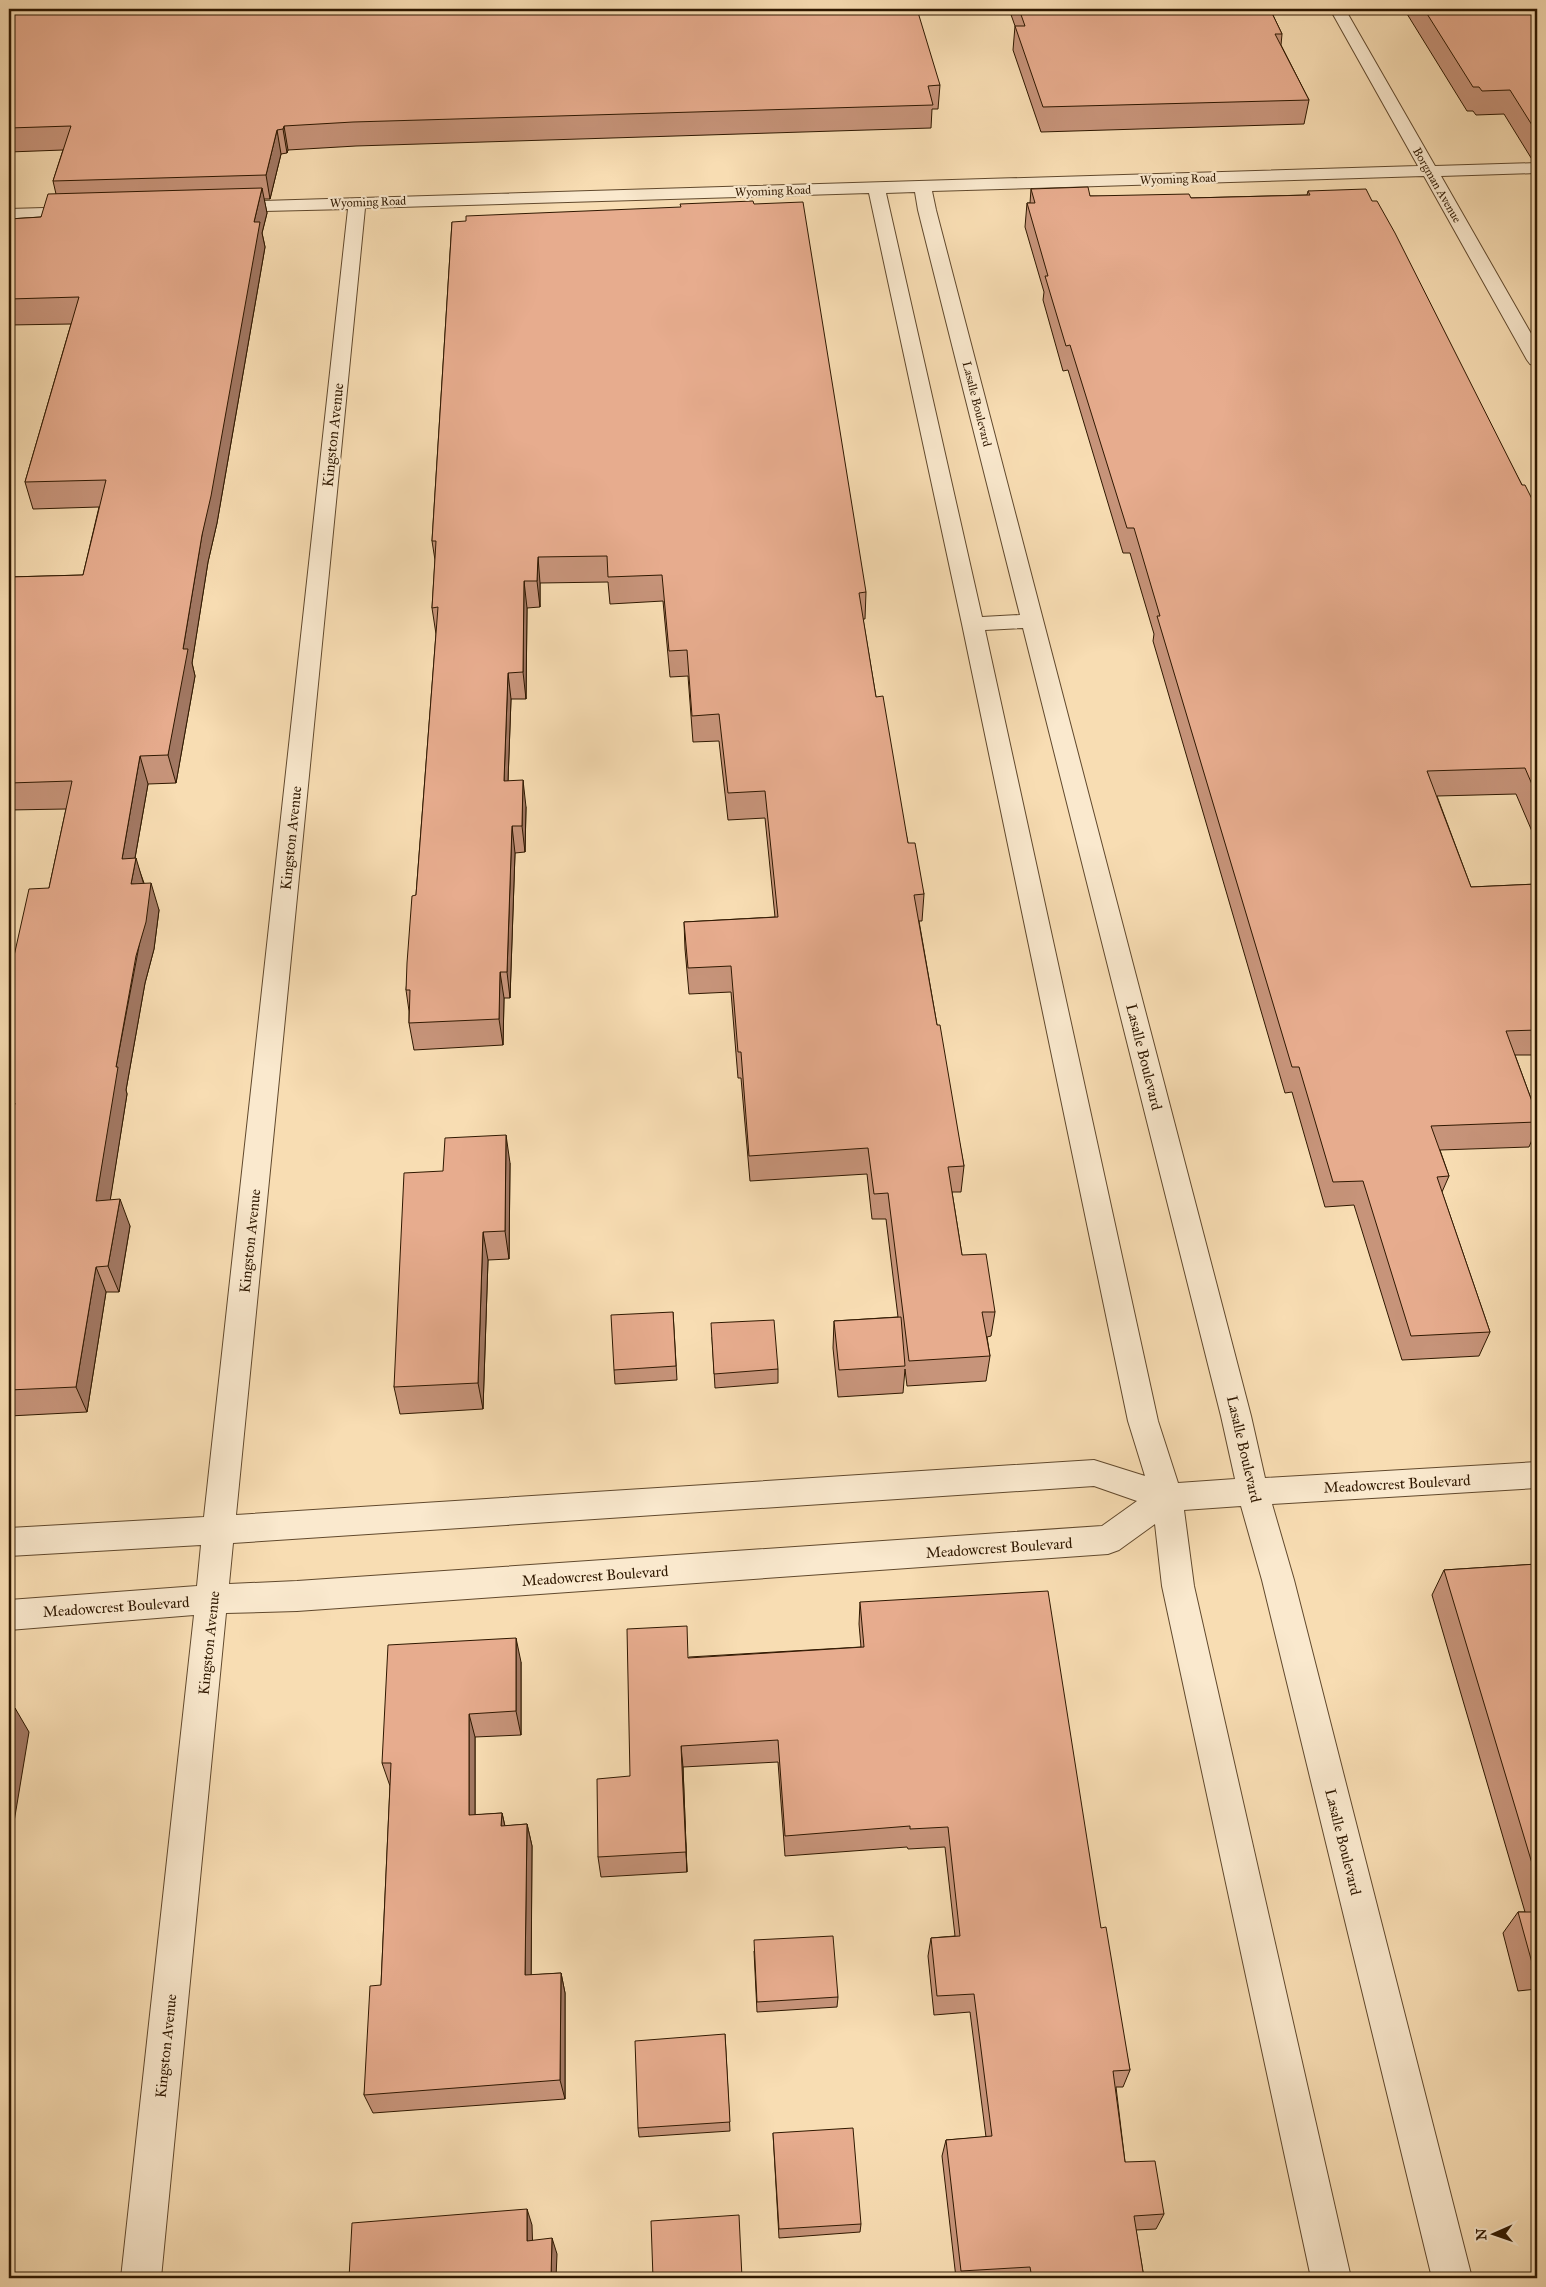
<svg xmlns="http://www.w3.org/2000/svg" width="1546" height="2287" viewBox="0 0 1546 2287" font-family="'IM FELL Great Primer',serif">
	<rect width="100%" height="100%" fill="#f8ddb3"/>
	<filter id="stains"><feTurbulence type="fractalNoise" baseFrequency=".004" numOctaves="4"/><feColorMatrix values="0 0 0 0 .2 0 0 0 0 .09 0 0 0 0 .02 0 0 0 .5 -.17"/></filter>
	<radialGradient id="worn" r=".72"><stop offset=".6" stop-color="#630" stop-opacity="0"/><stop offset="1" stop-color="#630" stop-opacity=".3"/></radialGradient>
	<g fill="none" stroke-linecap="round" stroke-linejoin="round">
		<defs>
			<path id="minor" d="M1330,9h15l90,157 102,-3v10l-96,3 96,168v22l-7,-2 -3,-4 -103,-184 -492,15 4,19 315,1206 14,62 272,-16v26l-265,16 22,76 178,698h-40l-170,-698 -21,-74 -57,4 10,76 157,692h-40l-149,-692 -7,-62 -36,26 -11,4 -811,57 -71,2 -65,665h-40l73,-663 -185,15v-30l188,-14 4,-41 -192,11v-28l195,-11 144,-1308 -119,3 -6,-1 -3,-4 3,-4 6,-1 1189,-36zM915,192l3,18 102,405 -38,2 -96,-424zM869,193l93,431 166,797 17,55 -51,-16 -858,55 129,-1307zM1023,628l198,788 14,63 -57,4 -20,-62 -173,-791zM1094,1486l43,15 -35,25 -805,55 -68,3 4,-41z
				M79,207l6,1 3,4 -3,4 -76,3v-10z"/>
		</defs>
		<!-- minor casing -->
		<use href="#minor" stroke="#61492d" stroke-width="2"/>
		<!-- minor -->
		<use href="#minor" fill="#fae9ce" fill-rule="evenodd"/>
	</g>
	<!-- wall -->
	<path fill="#c7947a" stroke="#2f1800" d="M1009,9h261l12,25 -1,11 28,55 -5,24 -263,8 -28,-82 2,-24z
		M1404,9h133v153l-4,-1 -29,-47 -28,1 -3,-4h-6z
		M9,16l931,69 -2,24h-6l-1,19 -575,18 -68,4 -1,3 -6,1 -11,45h-6l3,14 -5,20 3,14 -48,276 -9,39 -16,101 3,13 -19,107 -28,1 -13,74 9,25 15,27 -5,39 -9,34 -19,107 1,4 -17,106 20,26 -11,66h-13l-19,120 -78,4v-286l1,-4h-1v-169l5,-1 35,-68 17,-79 -57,1v-233l74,-2 16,-68 -66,2 -8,-27 46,-158 -62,1v-106l32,-2 15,-23 -3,-13 10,-31 -54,2z
		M1031,189l59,7 101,2 116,-3 1,-4 64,10 150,284 15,24v334l-21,-49 -79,2 34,91 66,-3v171h-22l22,60v13l-8,19 -89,3 9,26 -7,16 48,140 -11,24 -77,4 -48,-155 -29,2 -33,-115 -7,1 -132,-452 1,-7 -24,-81h-7l-55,-183 -5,1 -20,-71 1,-8 -19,-65 2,-24h3z
		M452,222l414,370 -1,27h-2l13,78 32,146 16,51 -2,27h-3l18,104 27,141 -3,26h-9l10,63 33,57 -4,24 -4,1 3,19 -4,25 -79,5 -2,-17 -2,24 -65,4 -5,-49 1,-27 64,-4 -12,-98h-14l-5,-45 -117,7 -9,-103h-3l-7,-86 -42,2 -4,-45 -1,-27 91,-5 -10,-99 -37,2 -9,-79 -26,1 -5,-66 -18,1 -7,-76 -53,3 -2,-22 -68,1v24l-13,1 -1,91h-15l-3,82 18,26 -1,45 -10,1 -5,145h-6l-1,47 -89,5 -5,-27v-12l-3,-21 10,-95 20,-261 -4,-26 3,-48 -3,-19z
		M510,1163l-1,96 -21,1 -5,149 -83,5 -6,-27 49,-216z
		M673,1312l4,68 -62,4 -1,-14z
		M712,1337l66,32v14l-63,5z
		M1537,1564v425l-19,2 -15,-58 15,-21h7l-93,-317 12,-25z
		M860,1602l241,326 29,142 -7,17h-7l9,75 39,52 -8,15 -20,1 8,48h-188l-14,-122 4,-16 40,-3 -16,-125 -36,3 -6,-59 3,-18 24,-2 -10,-89 -37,2 -1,-2 -122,9 -7,-94 -95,5 4,105 -86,5 -3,-20 32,-81 59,-119 172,-10 -2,-23z
		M521,1662v73l-46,2v78l27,-2 3,13 22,-2 5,22 -1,129 30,-2 4,20v106l-192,14 -9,-18 17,-110 9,-199 -8,-23z
		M754,1951l84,46 -1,10 -80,5z
		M725,2034l5,97 -91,6 -1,-9z
		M773,2133l88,91 -1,8 -81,6z"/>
	<!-- shaded-wall -->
	<path fill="#a27863" stroke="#2f1800" d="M284,126l4,24 -1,3 -4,-24z
		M277,130l4,24 -11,45 -4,-24z
		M262,188l5,25 -5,20 3,14 -48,276 -9,39 -16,101 3,13 -19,107 -8,-28 15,-106 71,-427z
		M538,557l2,26v24l-3,-26z
		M524,581l3,27 -1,91 -3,-27z
		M508,673l3,26 -4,109 -3,-27z
		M140,756l8,28 -18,102 -8,-27z
		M523,780l3,27 -1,45 -3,-26z
		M512,826l3,27 -5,145 -3,-26z
		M136,858l8,27 -13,-1z
		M151,883l8,27 -5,39 -9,34 -19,107 1,4 -21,133 -10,-26 20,-134z
		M500,972l4,26 -1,47 -4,-26z
		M506,1135l4,28 -1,96 -4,-28z
		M120,1199l10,27 -11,66 -11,-26z
		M483,1232l5,28 -5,149 -5,-26z
		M96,1267l10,25 -19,120 -11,-25z
		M516,1638l5,24v73l-5,-24z
		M15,1708l14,24 -20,120v-111z
		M469,1714l6,23v101l-6,-23z
		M681,1746l2,21 4,105 -1,-20z
		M502,1813l5,23 -6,-10z
		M527,1824l5,22 -1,149 -6,-20z
		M561,1973l4,20v106l-5,-19z
		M9,2067l5,6 -5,38z
		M527,2209l5,16 1,31 -6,-15z
		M552,2238l5,16 -1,24h-5z"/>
	<!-- building -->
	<path fill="#e7ac8e" stroke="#2f1800" d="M11,9h906l23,76 -12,1 5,19 -580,17 -69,4 -1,3 -6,1 -11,45 -213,6 18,-55 -62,2v-112z
		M1019,9h251l12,25h-7l34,66 -266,7 -28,-81h10z
		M1424,9h113v124l-27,-43 -28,1 -3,-4h-6z
		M1088,187l2,9 99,-2 2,4 119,-3 -2,-4 58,-2 6,12h5l18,32 127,252h3l12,24v287l-12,-28 -98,3 44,116 66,-3v146l-31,1 31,84v7l-106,4 18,50 -12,1 53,155 -79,4 -48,-155 -30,1 -34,-115h-7l-135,-451h3l-26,-88h-7l-57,-183 -4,1 -21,-70h3l-21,-73h8l-4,-14z
		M262,188l-8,34h6l-49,274 -9,39 -19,114h5l-20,106 -28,1 -18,103 14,-1 -5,26 20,-1 -5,39 -10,34 -20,111h2l-22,134 24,-2 -12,67 -12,1 -20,120 -67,3v-260l6,-27 -6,-1v-145l5,-1 15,-67 20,-1 23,-107 -63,2v-206l74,-2 23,-95 -81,2 54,-185 -70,2v-80l32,-2 7,-23z
		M753,201l1,3 49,-2 63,390 -7,1 17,104 7,-1 25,147h7l9,51 -10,1 23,130h3l24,141 -16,1 14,88 24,-1 9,58h-13l8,44 -81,5 -21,-168 -14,1 -6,-46 -119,8 -8,-104h-3l-7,-86 -43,2 -4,-46 94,-5 -13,-126 -37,2 -9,-79 -27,2 -5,-66 -18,1 -7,-76 -54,2 -1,-21 -69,1 -1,24h-13l-1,91 -15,1 -4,108 19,-1 -1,46h-10l-5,146h-7l-1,47 -90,4 1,-33h-4l1,-27 5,-67 4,-1 22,-288 -6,1 4,-67h-4l20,-319 14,-1v-5l215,-9 -1,-3z
		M506,1135l-1,96 -22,1 -5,151 -84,4 10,-214 39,-2 2,-33z
		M673,1312l3,54 -62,4 -3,-55z
		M901,1317l4,49 -66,4 -5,-49z
		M774,1320l4,49 -64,5 -3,-51z
		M1537,1564v316l-93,-310z
		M1048,1591l53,337 5,-1 24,143 -17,1 12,91 30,-1 9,53 -30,2 10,62h-112l-2,-11 -69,4 -15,-131 46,-4 -18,-142 -37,2 -6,-58 29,-2 -12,-109 -38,2v-3l-125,10 -7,-96 -97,6 5,106 -88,5 -1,-78 33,-3 -3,-147 60,-3 1,32 176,-11 -4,-45z
		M516,1638v73l-47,3v101l33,-2 -1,13 26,-2 -2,151 36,-2 -1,107 -196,15 6,-109 11,-1 10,-222h-9l6,-118z
		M9,1708h6l-6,33z
		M1518,1912h19v58h-3z
		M833,1936l5,61 -81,5 -3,-62z
		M725,2034l5,88 -92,6 -3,-87z
		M853,2128l8,96 -82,5 -6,-96z
		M527,2209v32l25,-3 -1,40h-202l3,-55z
		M739,2215l3,63h-89l-2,-57z"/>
	<g text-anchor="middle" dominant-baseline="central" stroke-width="4.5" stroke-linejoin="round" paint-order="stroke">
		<!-- far-street labels -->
		<g font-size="12" fill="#2f1800" stroke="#fae9ce">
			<text transform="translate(1178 179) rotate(-2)">Wyoming Road</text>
			<text transform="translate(1437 185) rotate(60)">Borgman Avenue</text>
			<text transform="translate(773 191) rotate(-2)">Wyoming Road</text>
			<text transform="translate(368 202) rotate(-2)">Wyoming Road</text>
			<text transform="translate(977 404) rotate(76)">Lasalle Boulevard</text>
		</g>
		<!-- street labels -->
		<g font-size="15" fill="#2f1800" stroke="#fae9ce">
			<text transform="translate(333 435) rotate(-84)">Kingston Avenue</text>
			<text transform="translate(291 838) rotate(-84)">Kingston Avenue</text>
			<text transform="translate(1144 1057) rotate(76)">Lasalle Boulevard</text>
			<text transform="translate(250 1241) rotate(-84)">Kingston Avenue</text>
			<text transform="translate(1244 1449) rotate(77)">Lasalle Boulevard</text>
			<text transform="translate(1397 1484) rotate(-3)">Meadowcrest Boulevard</text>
			<text transform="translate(999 1548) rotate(-4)">Meadowcrest Boulevard</text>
			<text transform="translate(595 1576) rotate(-4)">Meadowcrest Boulevard</text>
			<text transform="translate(116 1607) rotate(-4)">Meadowcrest Boulevard</text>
			<text transform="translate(209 1643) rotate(-84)">Kingston Avenue</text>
			<text transform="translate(1343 1842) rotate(76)">Lasalle Boulevard</text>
			<text transform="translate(166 2046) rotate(-84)">Kingston Avenue</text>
		</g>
	</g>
	<!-- margin -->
	<rect width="1546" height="2287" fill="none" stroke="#f8ddb3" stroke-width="30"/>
	<rect x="10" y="10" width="1526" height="2267" fill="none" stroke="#2f1800" stroke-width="2.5"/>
	<rect x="15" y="15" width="1516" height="2257" fill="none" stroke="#2f1800"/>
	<!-- north arrow -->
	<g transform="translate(1494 2234) rotate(268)" stroke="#fae9ce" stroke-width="4" paint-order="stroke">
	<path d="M0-4L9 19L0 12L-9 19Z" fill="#2f1800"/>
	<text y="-8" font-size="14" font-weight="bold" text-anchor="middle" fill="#2f1800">N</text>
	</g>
	<rect width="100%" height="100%" filter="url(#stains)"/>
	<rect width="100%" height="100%" fill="url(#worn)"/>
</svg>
